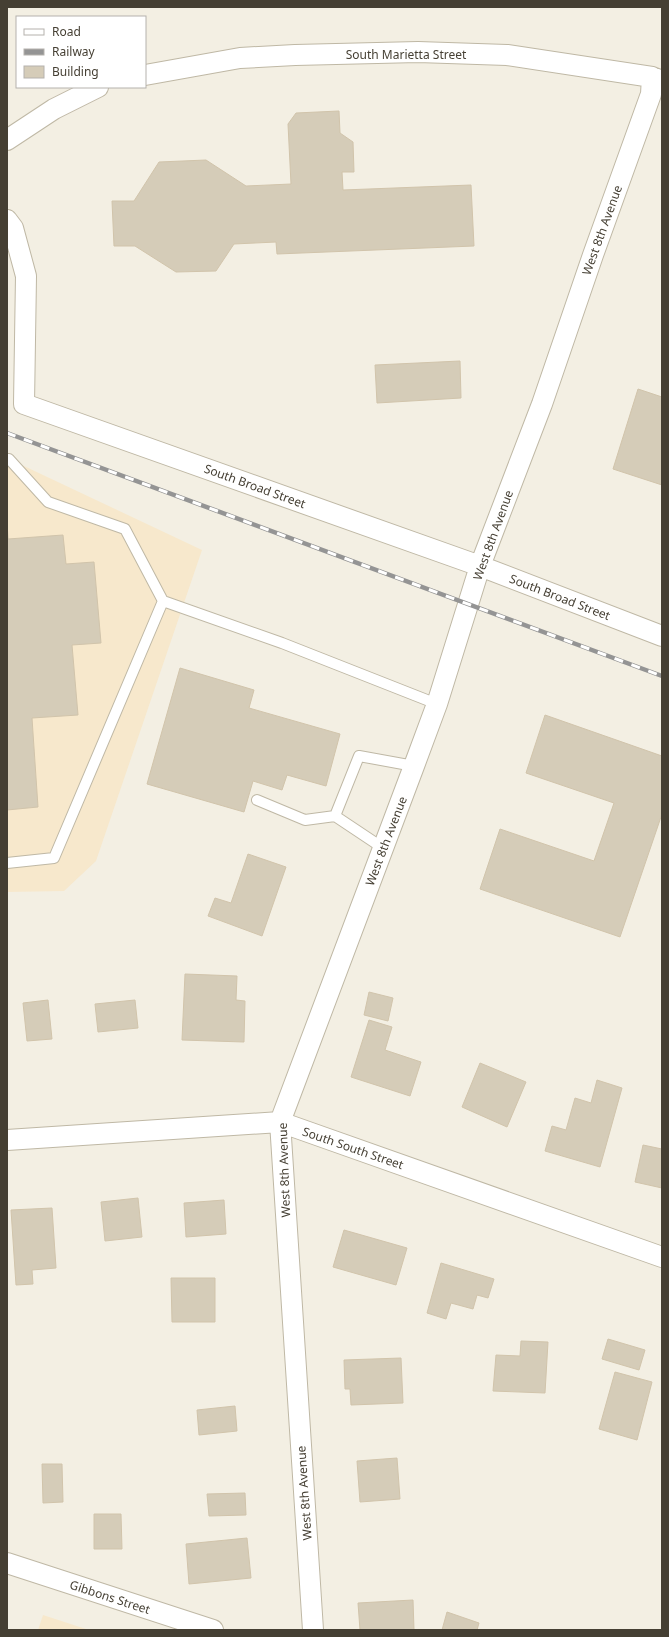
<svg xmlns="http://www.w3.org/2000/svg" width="669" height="1637" viewBox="0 0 669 1637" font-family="'Noto Sans',sans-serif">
	<rect width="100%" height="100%" fill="#f3efe3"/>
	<!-- commercial -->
	<path fill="#f7e8cc" d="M7,458l195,92 -106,311 -32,30 -57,1z
		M43,1615l46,15h-51z"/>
	<!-- building -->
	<path fill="#d5ccb8" stroke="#d1c4ab" d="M339,111l1,22 13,9 1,30h-12l1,18 128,-5 3,61 -197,8 -1,-12 -42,2 -18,27 -40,1 -41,-26h-21l-2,-45h22l25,-39 47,-2 40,26 45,-2 -3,-60 8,-11z
		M460,361l1,37 -84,5 -2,-38z
		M638,389l24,8v88l-49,-16z
		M7,522l1,17 55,-4 3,29 28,-2 7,81 -29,2 6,70 -46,3 6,89 -31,3z
		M180,668l74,22 -5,18 91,26 -14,52 -39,-11 -5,15 -29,-9 -9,31 -97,-28z
		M545,715l117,41v58l-42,123 -140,-48 20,-60 94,32 20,-58 -88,-30z
		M248,854l38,13 -24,69 -54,-20 7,-18 16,5z
		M185,974l52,2 -1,24 9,1 -1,41 -62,-2z
		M369,992l24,6 -5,23 -24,-6z
		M48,1000l4,39 -25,2 -4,-38z
		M135,1000l3,28 -40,4 -3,-28z
		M369,1020l23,7 -7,23 36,12 -11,34 -59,-19z
		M480,1063l46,19 -19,45 -45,-20z
		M597,1080l25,8 -22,79 -55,-16 7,-25 14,4 9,-32 16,5z
		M643,1145l19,4v39l-27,-6z
		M138,1198l4,39 -37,4 -4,-39z
		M224,1200l2,34 -40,3 -2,-34z
		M52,1208l4,60 -24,2 1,14 -17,1 -5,-75z
		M344,1230l63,18 -11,37 -63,-18z
		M441,1263l53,16 -6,19 -11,-3 -4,14 -22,-6 -5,16 -19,-6z
		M171,1278h44v44h-43z
		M608,1339l37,11 -6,20 -37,-11z
		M521,1341l27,1 -3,51 -52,-2 3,-36 24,1z
		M401,1358l2,45 -52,2 -1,-16h-5l-1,-29z
		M615,1372l37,10 -15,58 -38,-11z
		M235,1406l2,25 -38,4 -2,-25z
		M397,1458l3,41 -40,3 -3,-41z
		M42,1464h20l1,38 -20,1z
		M245,1493l1,22 -37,1 -2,-22z
		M94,1514h27l1,35h-28z
		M247,1538l4,40 -62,6 -3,-40z
		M413,1600l1,30h-54l-2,-27z
		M447,1612l32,11 -2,7h-35z"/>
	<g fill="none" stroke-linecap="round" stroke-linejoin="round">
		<defs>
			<path id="service" d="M7,459h2l39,43 77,27 38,72 -109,257 -47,5
				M163,601l119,42 155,61
				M257,800l48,20 30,-4
				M383,848l-48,-32 24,-60 55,10"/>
			<path id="minor" d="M145,75l95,-17 55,-3 123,-3 89,3 145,22 10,4
				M7,140l47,-31 44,-22
				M7,220l6,8 13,48 -2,128 456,162 182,70
				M7,1140l273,-18 382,135
				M7,1563l206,67
				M313,1630l-33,-508 134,-356 23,-62 43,-138 62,-162 51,-149 58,-161 1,-17"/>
		</defs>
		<!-- service casing -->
		<use href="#service" stroke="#bfb8a5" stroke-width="12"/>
		<!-- minor casing -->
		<use href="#minor" stroke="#bfb8a5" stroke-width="22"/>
		<!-- service -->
		<use href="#service" stroke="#fff" stroke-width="10"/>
		<!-- minor -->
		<use href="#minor" stroke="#fff" stroke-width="20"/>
		<defs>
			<path id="rail" d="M7,433l655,243"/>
		</defs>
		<!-- rail casing -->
		<use href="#rail" stroke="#949494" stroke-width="4.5"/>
		<!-- rail -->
		<use href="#rail" stroke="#fff" stroke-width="3" stroke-dasharray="9" stroke-linecap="butt"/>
	</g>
	<g text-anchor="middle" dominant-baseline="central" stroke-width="4" stroke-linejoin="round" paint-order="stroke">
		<!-- street labels -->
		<g font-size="12" fill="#453f33" stroke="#fff">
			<text x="406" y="54">South Marietta Street</text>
			<text transform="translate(602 230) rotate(-70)">West 8th Avenue</text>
			<text transform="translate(255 486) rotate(20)">South Broad Street</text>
			<text transform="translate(493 535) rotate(-70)">West 8th Avenue</text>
			<text transform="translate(560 597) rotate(21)">South Broad Street</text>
			<text transform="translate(386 841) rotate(-69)">West 8th Avenue</text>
			<text transform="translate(353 1148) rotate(19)">South South Street</text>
			<text transform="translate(284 1170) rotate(-92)">West 8th Avenue</text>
			<text transform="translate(304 1493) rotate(-94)">West 8th Avenue</text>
			<text transform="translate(110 1597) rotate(18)">Gibbons Street</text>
		</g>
	</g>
	<!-- border -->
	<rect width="669" height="1637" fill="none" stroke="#453f33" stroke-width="16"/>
	<!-- legend -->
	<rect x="16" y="16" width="130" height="72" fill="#ffffff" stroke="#b5b2ad"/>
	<rect x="24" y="29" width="20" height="6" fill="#ffffff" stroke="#b5b2ad"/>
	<text x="52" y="36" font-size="12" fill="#453f33">Road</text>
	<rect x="24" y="49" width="20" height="6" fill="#949494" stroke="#b5b2ad"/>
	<text x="52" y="56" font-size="12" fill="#453f33">Railway</text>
	<rect x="24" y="66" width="20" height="12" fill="#d5ccb8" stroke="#b5b2ad"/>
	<text x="52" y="76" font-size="12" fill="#453f33">Building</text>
</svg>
